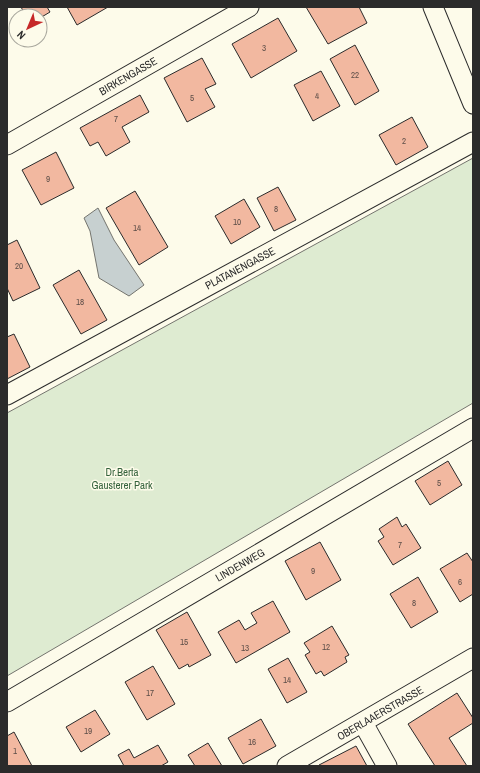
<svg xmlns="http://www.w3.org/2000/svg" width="480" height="773" viewBox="0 0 480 773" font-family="'Archivo Narrow',sans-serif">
	<rect width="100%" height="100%" fill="#fdfbea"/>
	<!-- green -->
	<path fill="#deebd1" stroke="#74746e" d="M473,158v245l-466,273v-263z"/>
	<!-- water -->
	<path fill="#c7d0d0" stroke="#74746e" d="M98,208l16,32 30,45 -15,11 -30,-18 -9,-47 -6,-13z"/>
	<!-- building -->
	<path fill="#f2b8a0" stroke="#2b2b2b" d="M21,7h26l3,5 -10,6v-2h-14z
		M67,7h41l-31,18z
		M306,7h53l8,16 -39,21z
		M278,18l19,33 -46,27 -19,-34z
		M355,45l24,46 -24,14 -25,-46z
		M202,58l14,26 -11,5 10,18 -28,15 -23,-44z
		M321,71l19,35 -27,15 -19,-36z
		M140,95l9,17 -27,15 8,15 -24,14 -8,-14 -8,4 -10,-18z
		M412,117l16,30 -32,18 -17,-30z
		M56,152l18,36 -33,17 -19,-35z
		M278,187l18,33 -22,11 -17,-33z
		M135,191l33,56 -29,18 -33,-57z
		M244,199l16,28 -29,17 -16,-28z
		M17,240l23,48 -27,13 -6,-13v-43z
		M79,270l28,50 -26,14 -28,-49z
		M14,334l16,33 -23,12v-42z
		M448,461l14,24 -32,20 -15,-24z
		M397,517l5,10 4,-3 15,24 -28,17 -15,-24 6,-4 -5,-8z
		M320,542l21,38 -35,20 -21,-39z
		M467,553l6,9v32l-13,8 -20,-33z
		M418,577l20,35 -27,16 -21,-34z
		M273,601l17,31 -54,31 -18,-31 21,-12 6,10 12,-7 -6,-10z
		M187,612l24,43 -22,12 -1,-3 -9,5 -23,-39z
		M332,626l17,29 -4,2 2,5 -23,14 -3,-5 -5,3 -11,-19 5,-3 -6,-9z
		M288,658l19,34 -20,11 -19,-34z
		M153,666l22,38 -28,16 -22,-38z
		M457,693l16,25v5l-24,15 18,28h-32l-27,-42z
		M95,710l15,24 -29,18 -15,-25z
		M261,719l15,27 -33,18 -15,-26z
		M14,732l18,34h-25v-30z
		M208,743l14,23h-27l-7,-11z
		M158,745l10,17 -7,4h-37l-6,-11 11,-6 5,9z
		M356,746l11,20h-48v-1z"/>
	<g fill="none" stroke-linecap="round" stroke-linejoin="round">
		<defs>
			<path id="street" d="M433,7l40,97
				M7,145l242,-138
				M7,395l466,-253
				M7,702l466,-274
				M363,723l24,43
				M287,766l186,-108"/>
		</defs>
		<!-- street casing -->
		<use href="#street" stroke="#2b2b2b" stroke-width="21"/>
		<!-- street -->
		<use href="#street" stroke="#fdfbea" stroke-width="19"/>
	</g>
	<g text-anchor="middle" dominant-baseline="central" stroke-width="3" stroke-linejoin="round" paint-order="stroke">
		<!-- number labels -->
		<g font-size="9" fill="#5d4e48">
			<text x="264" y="48">3</text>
			<text x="355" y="75">22</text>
			<text x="317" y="96">4</text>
			<text x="192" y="98">5</text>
			<text x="116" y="119">7</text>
			<text x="404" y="141">2</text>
			<text x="48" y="179">9</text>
			<text x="276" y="209">8</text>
			<text x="237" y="222">10</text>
			<text x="137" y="228">14</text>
			<text x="19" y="266">20</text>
			<text x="80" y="302">18</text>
			<text x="439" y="483">5</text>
			<text x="400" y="545">7</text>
			<text x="313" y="571">9</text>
			<text x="460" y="582">6</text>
			<text x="414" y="603">8</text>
			<text x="184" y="642">15</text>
			<text x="326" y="647">12</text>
			<text x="245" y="648">13</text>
			<text x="287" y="680">14</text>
			<text x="150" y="693">17</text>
			<text x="88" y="731">19</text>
			<text x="252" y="742">16</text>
			<text x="15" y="751">1</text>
		</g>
		<!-- street labels -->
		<g font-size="11" fill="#2b2b2b" stroke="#fdfbea">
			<text transform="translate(128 76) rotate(-30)">BIRKENGASSE</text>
			<text transform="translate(240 268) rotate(-28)">PLATANENGASSE</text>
			<text transform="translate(240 565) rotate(-30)">LINDENWEG</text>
			<text transform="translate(380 713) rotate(-30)">OBERLAAERSTRASSE</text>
		</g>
		<!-- park labels -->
		<g font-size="11" fill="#34623c" stroke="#fdfbea">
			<text x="122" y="472">Dr.Berta<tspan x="122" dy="13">Gausterer Park</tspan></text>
		</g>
	</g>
	<!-- border -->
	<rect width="480" height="773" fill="none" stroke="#2b2b2b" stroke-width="16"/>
	<!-- north arrow -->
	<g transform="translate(28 28) rotate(224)"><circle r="19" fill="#fdfbea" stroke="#a9a89e"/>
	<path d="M0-3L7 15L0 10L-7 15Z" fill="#c62828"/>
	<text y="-6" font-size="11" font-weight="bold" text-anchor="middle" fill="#2b2b2b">N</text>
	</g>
</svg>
